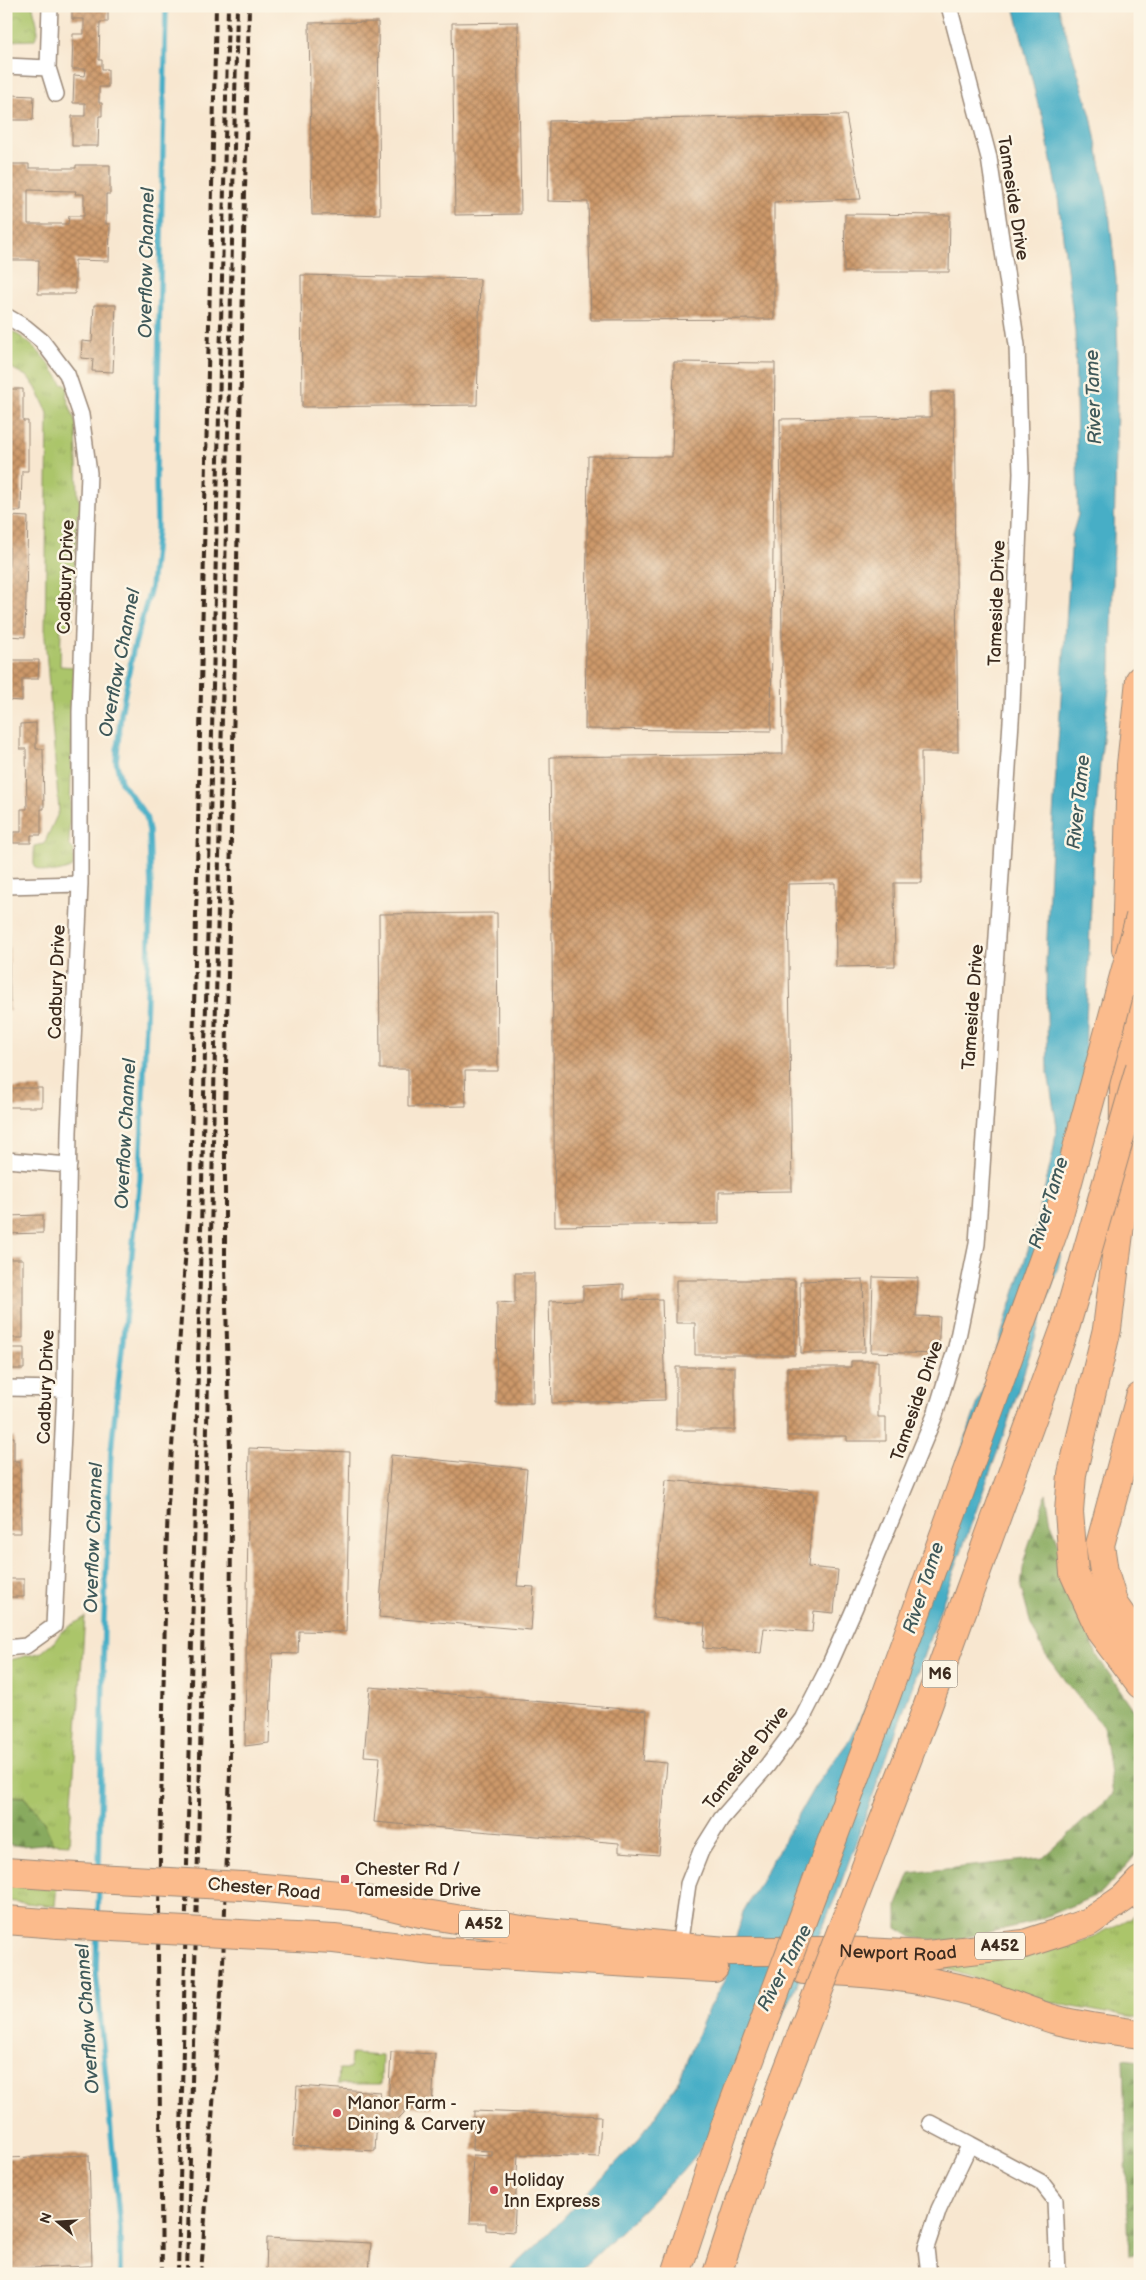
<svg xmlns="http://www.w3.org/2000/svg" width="1146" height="2280" viewBox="0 0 1146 2280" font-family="'Balsamiq Sans',sans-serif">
	<defs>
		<pattern id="grass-tufts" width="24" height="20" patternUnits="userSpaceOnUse" patternTransform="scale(1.25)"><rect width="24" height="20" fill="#abc56b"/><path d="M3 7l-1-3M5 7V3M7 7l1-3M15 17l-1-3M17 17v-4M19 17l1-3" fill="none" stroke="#94a95c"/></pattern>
		<pattern id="forest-firs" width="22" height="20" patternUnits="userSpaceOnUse" patternTransform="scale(1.25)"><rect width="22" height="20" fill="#88aa5f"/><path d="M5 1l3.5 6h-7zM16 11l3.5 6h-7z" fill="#708b4e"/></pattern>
		<pattern id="park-crowns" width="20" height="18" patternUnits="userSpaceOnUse" patternTransform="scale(1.25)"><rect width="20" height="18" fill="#abc56b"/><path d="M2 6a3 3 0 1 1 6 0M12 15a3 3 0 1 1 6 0" fill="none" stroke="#94a95c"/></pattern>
		<pattern id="building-cross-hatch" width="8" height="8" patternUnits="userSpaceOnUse" patternTransform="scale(1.25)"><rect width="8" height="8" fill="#cd996a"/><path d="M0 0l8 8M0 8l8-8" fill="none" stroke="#a87d57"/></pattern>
	</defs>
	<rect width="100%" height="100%" fill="#fcf5e5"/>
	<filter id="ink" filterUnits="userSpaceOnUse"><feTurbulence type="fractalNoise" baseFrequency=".02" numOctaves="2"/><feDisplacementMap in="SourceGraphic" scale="10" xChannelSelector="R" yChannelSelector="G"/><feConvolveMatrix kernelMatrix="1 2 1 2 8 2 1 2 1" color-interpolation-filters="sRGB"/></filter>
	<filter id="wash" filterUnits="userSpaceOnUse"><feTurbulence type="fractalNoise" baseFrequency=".0096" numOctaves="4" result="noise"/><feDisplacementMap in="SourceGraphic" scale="20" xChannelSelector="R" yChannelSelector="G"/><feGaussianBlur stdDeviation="1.12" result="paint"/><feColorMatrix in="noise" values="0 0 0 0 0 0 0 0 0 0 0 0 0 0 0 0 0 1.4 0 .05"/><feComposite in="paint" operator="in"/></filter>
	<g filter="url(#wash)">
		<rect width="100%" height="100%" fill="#f8e7d0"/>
		<!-- grass -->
		<path fill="url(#grass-tufts)" stroke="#737844" d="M6,328c25,12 43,33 56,56l7,2 -3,9 10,29 2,74 5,6 -6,11 -5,113 -11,1 -1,37 14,1 -5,178 5,5 -1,17c-15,6 -25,8 -39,0v-21l10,-2 15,-33 -14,-174 3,-224 -12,-25 -8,-11 -22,-12z
			M85,1617l-16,227 -16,-1 -10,-23 -19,-23 -18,-2v-134l36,-9 13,-11 6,-9z
			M6,1881l51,4 -2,21 -49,-5z
			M1140,1908v111l-94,-17 -105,-35 140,-24 51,-26z"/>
		<!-- forest -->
		<path fill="url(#forest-firs)" stroke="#626a3e" d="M1046,1494l5,28 46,134 43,63v131l-38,43 -72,30 -81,18 -36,-3 -16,-10v-23l13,-32 133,-15 70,-64 -10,-68 -35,-41 -23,-31 -14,-29 -10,-37 3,-28z
			M6,1796l18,1 19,23 10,23 -32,3 -15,-2z
			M1123,2059l17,2v193l-11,1z"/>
		<!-- park -->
		<path fill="url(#park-crowns)" stroke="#737844" d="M6,6h27c1,11 9,23 1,34l-28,1z
			M351,2054l31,2 -1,28h-43l1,-15h11z"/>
		<!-- water -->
		<path fill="#47aec6" stroke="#416c72" d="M1014,6h44l33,110 17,86 8,77 2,80 -7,312 -11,93 -7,90 -7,169 -2,129 -26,115 -53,164 -168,463 -53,120 -33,60 -40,62 -31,37 -103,101h-71l32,-30 102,-106 37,-54 32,-77 15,-26 19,-69 72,-126 36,-48 37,-78 109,-312 40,-127 16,-68 4,-27 -9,-53 -2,-112 5,-115 21,-311 6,-20 -3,-183 -17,-134 -15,-81 -5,-12z"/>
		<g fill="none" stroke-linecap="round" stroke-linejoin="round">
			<!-- stream -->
			<path stroke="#47aec6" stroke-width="5.5" d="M99,1871l5,-250 7,-170 29,-273 11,-289 -2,-58 -3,-15 -25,-34 -5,-21 5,-47 12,-63 18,-64 6,-57 -1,-55 10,-469
				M98,1918l1,-33
				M97,1933l-1,38 24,258v45"/>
		</g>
		<g id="blocks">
			<!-- building -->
			<path fill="url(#building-cross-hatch)" fill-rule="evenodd" d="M72,6h36v16h-8l-1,38h3v9h6v18h-9v16h3v13h-3l-1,30h-26v-30h13v-13h-12l1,-28 11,1 1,-7h-14l1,-35h11v-15h-12z
				M378,22l2,192 -68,1 -3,-192z
				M518,22l3,192 -66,1 -3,-192z
				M12,95l22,1 -1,24h-22z
				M846,115l15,84 -87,3v117l-183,1 -3,-118 -40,-1 1,-80z
				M6,164h23v4h47v-3h34v29h-4v30h4l-1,37 -34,-1v34h-37l1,-34h-33zM28,190l48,1 -1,3h9v22h-15l-1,8h-40z
				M845,214l105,1 -1,57h-105z
				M301,275l179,4 -3,126 -175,2z
				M94,305h22l-3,67 -21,-1 1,-12 -12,-1 1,-17 10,1z
				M674,362l101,1 -4,368 -186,-2 3,-273 84,1z
				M6,389h17v32h5v50h-6l-1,40h-15v-41h4v-49h-4z
				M931,392h23l4,360h-37l1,131h-28l1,83 -59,1 -1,-84 -47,1 4,307 -73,1v32l-164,2 -5,-469 233,-3 -3,-335 151,-2z
				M10,516l18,1 -3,120 -18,-1z
				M6,660h33l-1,19h-16v22l-16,-1z
				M36,723v26h7l1,60h-3v26h-10v8h-18v-11h8v-23h6l-1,-60h-6v-25z
				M497,913l1,158h-33l1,35 -58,1v-38h-28l-1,-155z
				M6,932h3l1,79h-4z
				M6,1088h36v19h-36z
				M43,1215v18l-37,1v-18z
				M6,1259h17v79h-17z
				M515,1273h19l-1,130h-37l1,-101 18,1z
				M873,1277l45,1 -2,38 24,1 -2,37 -67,-2z
				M863,1279l2,73 -64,1 -1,-72z
				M676,1280h119v75h-100v-32h-19z
				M624,1284v16l38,-1 3,101 -113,3 -3,-102 34,-1v-14z
				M6,1348h18v21h-18z
				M851,1361h27v56h8v24h-39v-5h-60v-69h64z
				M676,1367h59v63h-59z
				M6,1437h8v24h6l1,72h-15z
				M249,1448l101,4 -4,180 -47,-1 -1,23 -25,-1 -4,90 -24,3z
				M391,1455l136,14 -10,117 17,1 -3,43 -152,-13z
				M666,1480l148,13 -6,74 30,3 -4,43 -20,-2 -2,21 -48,-4 -3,25 -58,-5 2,-25 -52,-5z
				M6,1579h18v18h-18z
				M370,1687l277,24 -4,50 24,2 -8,92 -40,-3v-9l-245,-21 6,-65 -16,-1z
				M391,2052l44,2 -3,54 -27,-1 -1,6 -7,7h-20l-2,31 -82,-5 4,-60 83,6 -2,14 15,2 1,-2h-6z
				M474,2111l127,5 -2,41 -81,-3 -4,78 -28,-2v-7h-16l3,-68 19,1v-5l-19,-1z
				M89,2155l3,111 -86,3v-111z
				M267,2238l104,5 -2,31h-103z"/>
		</g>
	</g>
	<g filter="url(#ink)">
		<use href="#blocks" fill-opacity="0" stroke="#9a8877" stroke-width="1"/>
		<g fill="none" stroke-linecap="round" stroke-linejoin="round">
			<defs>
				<path id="street" d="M50,6l-2,62 8,26
					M6,66l42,2
					M6,316l19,11 17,14 25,33 14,41 8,58 -9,239v172l-11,248 -4,257 -11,237 -28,20 -20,2
					M6,886l74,-2
					M6,1160l63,5
					M6,1388l59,1
					M679,1947l9,-63 13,-33 20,-32 46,-53 35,-47 26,-51 27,-61 80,-192 21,-68 21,-103 35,-538 9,-233 -4,-128 -28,-187 -40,-152
					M970,2144l71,38 14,18 3,74
					M929,2274l-3,-26 13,-39 31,-65 -40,-21"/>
				<g id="highway">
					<path d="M1126,949l5,-184 9,-85"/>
					<path d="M1125,990l-2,211 -16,128 -35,145 -3,38 5,61 27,59 39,52"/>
					<path d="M1140,1397l-40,148 4,27 10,33 26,37"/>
					<path d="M6,1872l54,4"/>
					<path id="s1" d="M242,1886l108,10 70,17 108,18 151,16 48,4h115l85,4 97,-11 40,-13 25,-9 35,-24 16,-17"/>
					<path d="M6,1920l52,4"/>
					<path d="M240,1934l94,5 100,12 280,17"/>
					<path d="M804,1970c57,1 114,7 170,22 27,7 53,19 79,27 29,8 58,11 87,15"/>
				</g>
			</defs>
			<!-- street casing -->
			<use href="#street" stroke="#9a8877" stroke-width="18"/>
			<!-- highway casing -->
			<use href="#highway" stroke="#9a8877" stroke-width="30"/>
			<!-- street -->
			<use href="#street" stroke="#fff" stroke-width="15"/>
			<!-- highway -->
			<use href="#highway" stroke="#fbbb8c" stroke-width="28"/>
			<!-- rail -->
			<path stroke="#3b2a1e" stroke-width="4" stroke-dasharray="8 4" stroke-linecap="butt" d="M162,2274l-4,-316 8,-395 2,-59 22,-314 26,-1184
				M178,2274l50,-2268
				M187,2274l11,-422 39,-1846
				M201,2274l22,-310 7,-193 1,-283 -6,-221v-152l24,-1109"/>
			<defs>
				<path id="highway-bridge" d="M60,1876l182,10
					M58,1924l182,10
					M676,2274l47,-142 163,-436 171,-474 83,-305
					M717,2274l41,-126 169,-440 139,-383 74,-258"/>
			</defs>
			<!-- highway-bridge casing -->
			<use href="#highway-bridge" stroke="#9a8877" stroke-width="30" stroke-linecap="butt"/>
			<!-- highway-bridge -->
			<use href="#highway-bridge" stroke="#fbbb8c" stroke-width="28"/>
		</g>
	</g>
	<!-- markers -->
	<g fill="#d1495b" stroke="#fcf5e5" stroke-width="2">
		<rect x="340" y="1874" width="10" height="10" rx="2.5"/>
		<circle cx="337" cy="2113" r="5"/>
		<circle cx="494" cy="2190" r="5"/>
	</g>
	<g text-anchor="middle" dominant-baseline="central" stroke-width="5" stroke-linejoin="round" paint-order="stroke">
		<!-- shield labels -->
		<g fill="#fcf5e5" stroke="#75675a" stroke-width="1">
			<rect x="922.5" y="1660.5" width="35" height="27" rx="4"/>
			<rect x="459" y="1910.5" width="50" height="27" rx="4"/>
			<rect x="975" y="1932.5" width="50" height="27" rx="4"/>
		</g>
		<g font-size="16" font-weight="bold" fill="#3b2a1e">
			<text x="940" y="1674">M6</text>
			<text x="484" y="1924">A452</text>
			<text x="1000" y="1946">A452</text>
		</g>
		<!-- street labels -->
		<g font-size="18" fill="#3b2a1e" stroke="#fcf5e5">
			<text transform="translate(1013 198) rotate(81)">Tameside Drive</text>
			<text transform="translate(66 577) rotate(-88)">Cadbury Drive</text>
			<text transform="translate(997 603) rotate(-88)">Tameside Drive</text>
			<text transform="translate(57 982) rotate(-88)">Cadbury Drive</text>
			<text transform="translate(973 1007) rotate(-86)">Tameside Drive</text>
			<text transform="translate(46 1387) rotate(-88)">Cadbury Drive</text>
			<text transform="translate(917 1401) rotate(-71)">Tameside Drive</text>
			<text transform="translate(746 1758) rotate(-52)">Tameside Drive</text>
			<text transform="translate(264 1889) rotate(5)">Chester Road</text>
			<text stroke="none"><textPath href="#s1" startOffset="661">Newport Road</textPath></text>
		</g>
		<!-- poi labels -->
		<g font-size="18" fill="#3b2a1e" stroke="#fcf5e5" text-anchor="start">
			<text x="355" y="1869">Chester Rd /<tspan x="355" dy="21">Tameside Drive</tspan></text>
			<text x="347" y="2103">Manor Farm -<tspan x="347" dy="21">Dining &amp; Carvery</tspan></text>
			<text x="504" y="2180">Holiday<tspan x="504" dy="21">Inn Express</tspan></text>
		</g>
		<!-- water labels -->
		<g font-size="19" font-style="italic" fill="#3f5859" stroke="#fcf5e5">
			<text transform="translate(147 263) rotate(-89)">Overflow Channel</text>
			<text transform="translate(1094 397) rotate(-92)">River Tame</text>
			<text transform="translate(120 663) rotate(-79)">Overflow Channel</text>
			<text transform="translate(1079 802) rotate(-84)">River Tame</text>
			<text transform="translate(126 1134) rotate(-87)">Overflow Channel</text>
			<text transform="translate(1049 1203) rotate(-73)">River Tame</text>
			<text transform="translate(94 1538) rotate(-88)">Overflow Channel</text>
			<text transform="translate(924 1588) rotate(-72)">River Tame</text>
			<text transform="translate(785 1968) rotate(-62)">River Tame</text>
			<text transform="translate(88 2019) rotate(-94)">Overflow Channel</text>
		</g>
	</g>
	<!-- margin -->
	<rect width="1146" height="2280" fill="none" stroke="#fcf5e5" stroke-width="25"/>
	<!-- north arrow -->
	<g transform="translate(58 2222) rotate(288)" stroke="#fcf5e5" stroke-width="4" paint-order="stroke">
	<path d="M0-4L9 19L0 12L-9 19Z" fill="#3b2a1e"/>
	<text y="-8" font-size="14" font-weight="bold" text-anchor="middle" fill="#3b2a1e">N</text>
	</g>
</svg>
